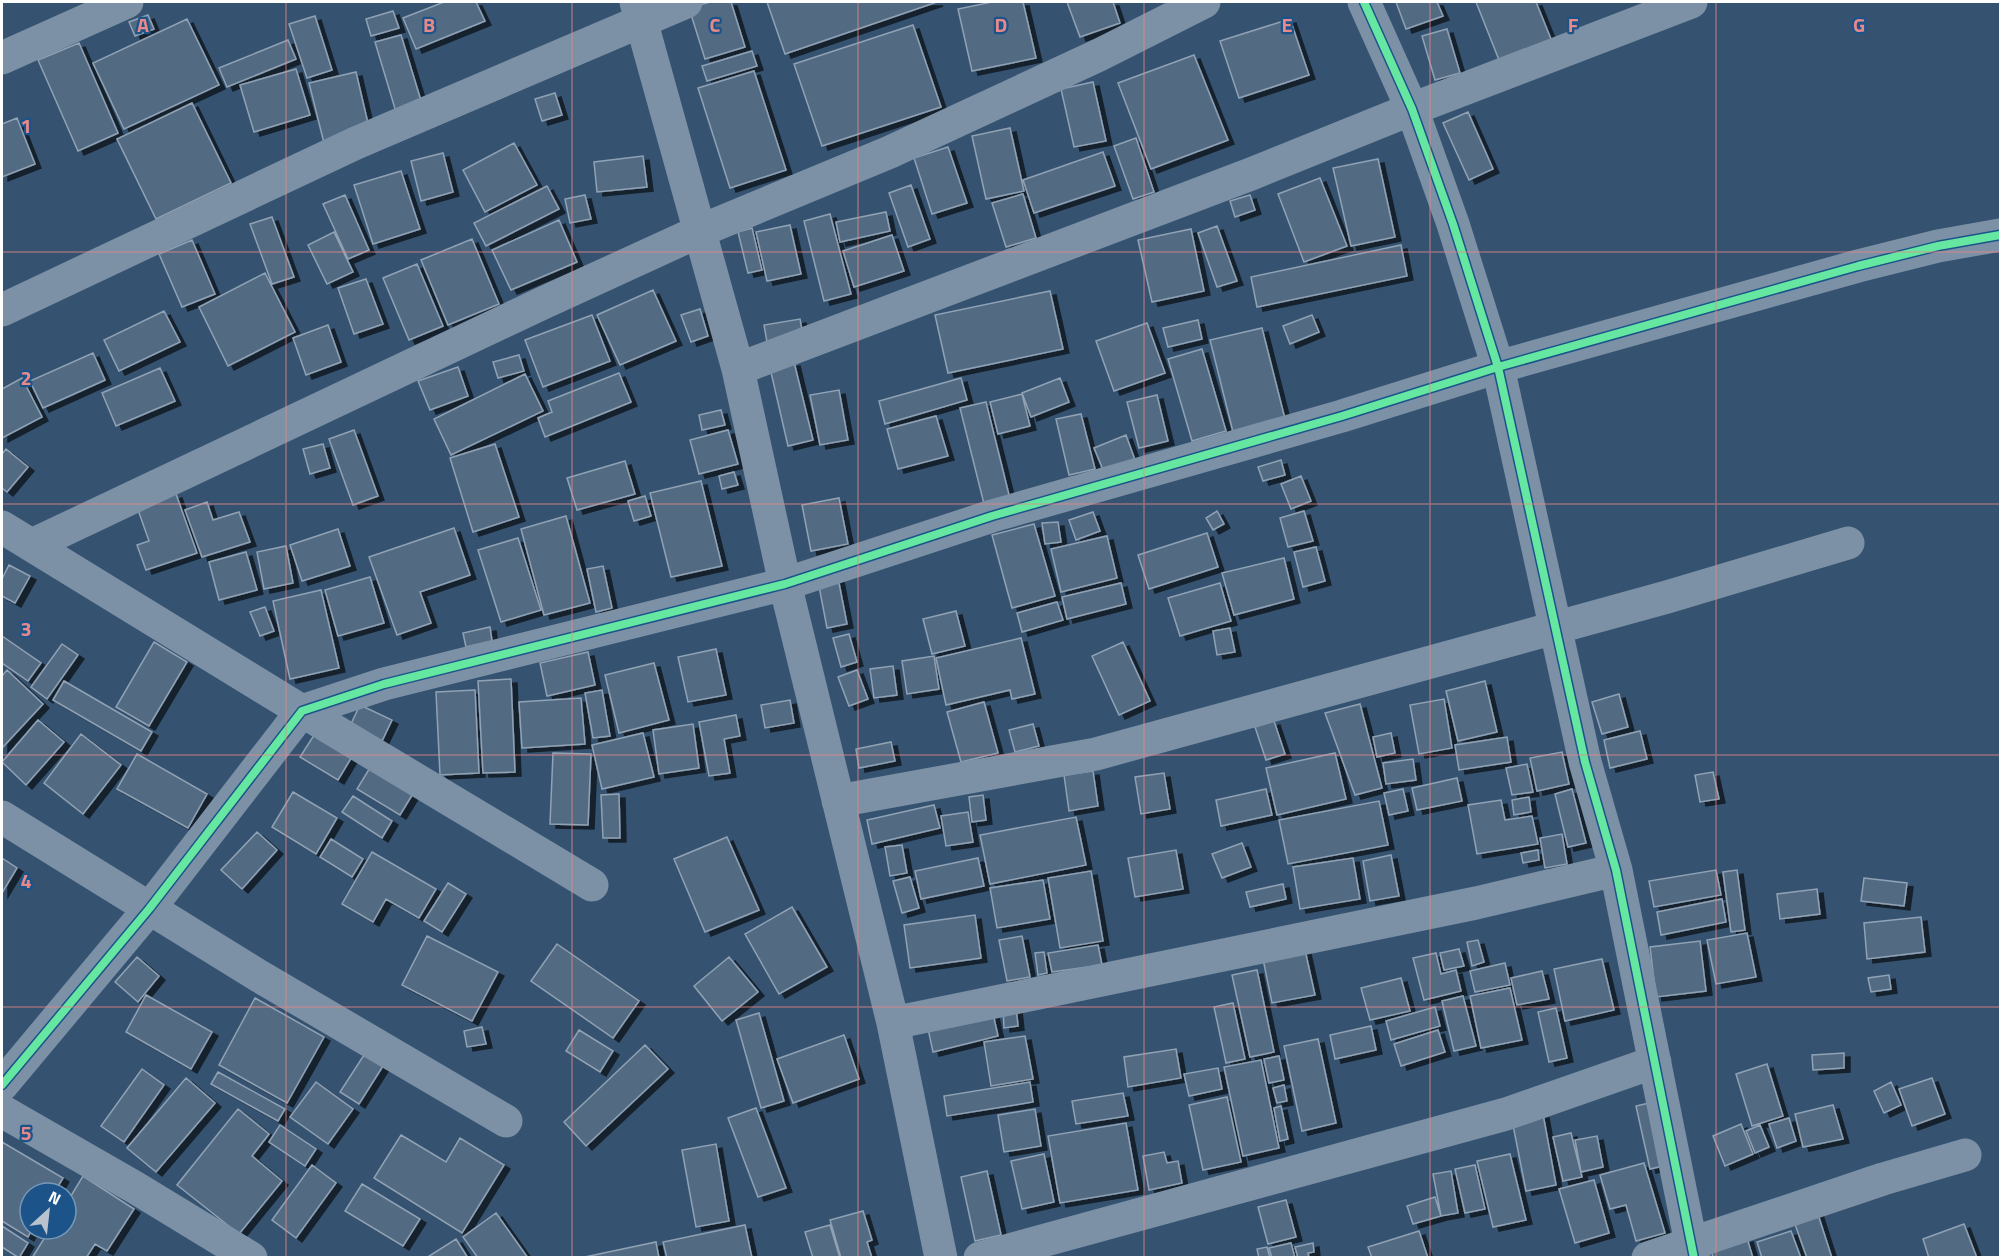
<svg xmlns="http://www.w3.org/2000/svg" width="2002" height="1259" viewBox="0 0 2002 1259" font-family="'Titillium Web',sans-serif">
	<defs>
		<filter id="shadow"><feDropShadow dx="6" dy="4" stdDeviation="0" flood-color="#0009"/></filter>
	</defs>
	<rect width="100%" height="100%" fill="#355371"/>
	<!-- building -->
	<path fill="#536b83" stroke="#90a2b4" stroke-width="1.5" filter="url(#shadow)" d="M444,2h32l9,19 -69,28 -13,-31z
		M710,2h21l14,45 -40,12 -16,-51z
		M767,2h170l-152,52z
		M992,2h31l13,56 -64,13 -14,-62z
		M1067,2h46l7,21 -40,14z
		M1396,2h41l6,14 -37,13z
		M1476,2h60l17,42 -52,21z
		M393,11l6,17 -28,8 -5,-17z
		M148,15l6,14 -19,7 -6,-14z
		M315,16l17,54 -25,8 -18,-54z
		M187,19l32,66 -95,44 -31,-66z
		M1290,19l19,56 -70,23 -19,-57z
		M913,25l28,82 -119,39 -28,-82z
		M1447,29l13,44 -25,7 -13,-44z
		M401,35l21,69 -26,8 -21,-70z
		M288,40l8,19 -69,28 -8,-19z
		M79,43l39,90 -40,18 -40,-91z
		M752,51l5,15 -50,15 -5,-15z
		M1194,55l34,85 -77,29 -33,-86z
		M296,69l14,46 -56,17 -14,-47z
		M754,71l32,99 -56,18 -32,-100z
		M356,72l14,60 -46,11 -15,-60z
		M1093,82l13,59 -32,6 -13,-58z
		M555,93l7,22 -20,6 -7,-22z
		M192,103l39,80 -75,36 -39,-80z
		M1468,112l25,57 -24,11 -26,-57z
		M17,118l18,46 -33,13v-53z
		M1010,128l14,63 -38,8 -14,-63z
		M1136,138l18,54 -21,7 -19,-53z
		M514,143l23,42 -52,27 -22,-42z
		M948,147l19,56 -35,11 -18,-56z
		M1103,152l12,34 -81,27 -11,-33z
		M443,153l10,39 -32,9 -10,-40z
		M643,156l4,31 -50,5 -3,-30z
		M1378,159l17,78 -44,9 -18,-78z
		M401,171l19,58 -47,15 -19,-59z
		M1320,178l27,68 -43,16 -26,-68z
		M911,185l19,54 -22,8 -19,-54z
		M547,186l12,23 -73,37 -12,-23z
		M1023,194l13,44 -30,9 -14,-44z
		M345,195l24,55 -21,9 -25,-55z
		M585,195l6,24 -21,4 -5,-24z
		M1250,195l5,15 -20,7 -5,-16z
		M886,212l4,19 -50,11 -4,-20z
		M830,214l21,80 -27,7 -20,-80z
		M272,217l22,60 -22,7 -22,-60z
		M559,220l18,42 -66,28 -19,-40z
		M790,225l11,49 -34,7 -11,-49z
		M1217,226l20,55 -20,6 -19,-54z
		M752,228l10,42 -14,3 -10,-41z
		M1191,229l13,62 -52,11 -14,-62z
		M334,232l19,40 -26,12 -19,-39z
		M892,235l12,36 -50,16 -11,-36z
		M472,239l27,65 -51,21 -27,-65z
		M192,240l23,54 -33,13 -23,-53z
		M1401,245l6,31 -150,31 -6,-30z
		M417,264l26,62 -34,14 -26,-62z
		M265,273l30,59 -67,34 -29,-59z
		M366,279l17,45 -29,10 -16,-46z
		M653,290l23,51 -56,24 -23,-50z
		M1050,291l13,58 -115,24 -13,-58z
		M700,309l8,27 -17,6 -10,-27z
		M164,311l16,31 -61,29 -15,-31z
		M592,315l18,46 -67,26 -18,-47z
		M1312,315l7,17 -29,12 -7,-18z
		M800,319l3,17 -36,6 -3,-17z
		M1198,320l4,19 -34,8 -5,-19z
		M1147,323l18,50 -51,18 -18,-50z
		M328,325l13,37 -35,13 -13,-37z
		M1262,328l23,91 -52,13 -23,-92z
		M1202,349l24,82 -34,10 -24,-82z
		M93,353l12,27 -62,28 -13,-27z
		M519,355l5,16 -26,7 -5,-16z
		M794,362l19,78 -25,6 -18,-78z
		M458,367l10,29 -38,14 -12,-29z
		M160,368l15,33 -59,25 -14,-33z
		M619,373l12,29 -86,35 -7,-19 14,-6 -4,-11z
		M525,374l18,37 -92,44 -17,-36z
		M22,378l20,39 -40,21v-49z
		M961,378l6,22 -82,24 -6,-23z
		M1060,378l9,24 -38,15 -9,-24z
		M839,390l9,50 -28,5 -10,-50z
		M1022,394l8,32 -32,8 -8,-32z
		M1157,395l11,46 -29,7 -12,-46z
		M986,402l24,97 -26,5 -24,-96z
		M721,410l4,15 -23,5 -3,-15z
		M1081,414l14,55 -26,6 -13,-56z
		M936,416l12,40 -50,13 -11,-40z
		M354,430l24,66 -25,9 -24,-66z
		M728,430l10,34 -39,10 -9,-34z
		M1126,435l9,25 -31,12 -10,-24z
		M323,444l7,24 -20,6 -7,-25z
		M495,444l24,73 -46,15 -23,-74z
		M6,449l22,18 -21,25 -5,-4v-34z
		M1281,460l4,15 -22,6 -5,-14z
		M625,461l10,33 -58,16 -10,-32z
		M734,472l4,13 -16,4 -3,-13z
		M1301,476l10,25 -20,8 -10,-25z
		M701,481l21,85 -51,11 -21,-84z
		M176,494l21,59 -51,17 -9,-25 12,-4 -12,-34z
		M645,496l6,20 -17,5 -6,-20z
		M839,498l9,46 -37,7 -9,-46z
		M207,502l6,18 26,-8 11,30 -48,15 -17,-47z
		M1217,511l7,13 -11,6 -7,-12z
		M1304,511l9,30 -25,6 -8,-29z
		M1093,512l7,19 -24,9 -7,-20z
		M566,516l24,87 -46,12 -23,-86z
		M1058,522l3,20 -16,2 -3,-21z
		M1034,524l21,72 -43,12 -20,-73z
		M454,528l16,47 -50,17 11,31 -34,12 -28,-78z
		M338,529l12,37 -48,15 -12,-36z
		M1207,533l11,34 -69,22 -11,-34z
		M1107,536l10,42 -56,14 -10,-43z
		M518,538l23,72 -40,12 -23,-72z
		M286,546l7,37 -29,6 -7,-37z
		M1316,547l9,34 -22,6 -9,-35z
		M246,552l11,38 -38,10 -10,-38z
		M1284,558l10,41 -60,16 -12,-42z
		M9,565l21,11 -15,27 -13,-7v-17z
		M603,566l9,42 -16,4 -9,-43z
		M370,577l14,46 -46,13 -13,-46z
		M838,578l9,46 -20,4 -9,-47z
		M1121,583l5,21 -59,15 -5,-22z
		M1220,583l11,38 -51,15 -12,-38z
		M321,590l18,78 -49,11 -17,-78z
		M1057,602l6,18 -41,12 -5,-19z
		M265,607l9,24 -14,5 -10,-24z
		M956,611l9,35 -33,8 -9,-35z
		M490,627l2,14 -26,6 -3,-14z
		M1230,628l5,24 -18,3 -4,-24z
		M849,634l8,28 -16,5 -8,-29z
		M2,636l39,27 -13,18 -26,-18z
		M1021,638l14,56 -23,5 -2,-9 -64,15 -10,-47z
		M154,642l33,20 -38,64 -33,-19z
		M1123,642l27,59 -31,14 -27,-59z
		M62,644l16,11 -31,44 -16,-12z
		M716,649l10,46 -38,7 -10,-45z
		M588,652l7,33 -48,11 -7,-33z
		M934,656l5,33 -32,5 -5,-33z
		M654,663l15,57 -50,13 -14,-58z
		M893,666l4,29 -23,3 -4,-29z
		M7,670l36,34 -41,44v-72z
		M857,670l11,29 -19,7 -11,-29z
		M511,679l4,93 -32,1 -5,-92z
		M64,681l88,51 -11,19 -88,-51z
		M1485,681l12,51 -39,9 -12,-50z
		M475,690l4,83 -39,2 -4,-83z
		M602,690l8,46 -17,2 -8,-45z
		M1619,694l9,33 -26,7 -10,-32z
		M581,698l4,46 -63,4 -3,-46z
		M1444,699l8,49 -33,6 -9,-49z
		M790,700l4,23 -29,5 -4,-23z
		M984,702l14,51 -37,9 -14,-50z
		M1360,704l22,84 -27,7 -30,-82z
		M360,705l32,15 -10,21 -32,-15z
		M736,715l4,21 -16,3 6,34 -21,3 -10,-54z
		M38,720l26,22 -38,43 -24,-23z
		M1274,721l11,33 -19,6 -11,-33z
		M693,724l6,44 -40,6 -6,-44z
		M1033,724l6,22 -24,6 -6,-22z
		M1640,731l7,28 -37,9 -6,-28z
		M316,732l37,23 -15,25 -38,-23z
		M643,733l11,44 -52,12 -10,-44z
		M1391,733l4,20 -18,4 -4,-20z
		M81,734l40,31 -38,49 -39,-31z
		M1507,737l4,25 -52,8 -4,-25z
		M891,742l4,19 -36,7 -3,-19z
		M1562,752l7,32 -32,7 -7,-33z
		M553,753l38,1 -3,71 -38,-1z
		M1335,753l11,46 -69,16 -11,-47z
		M137,754l70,40 -19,34 -71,-39z
		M1413,759l3,21 -30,4 -3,-21z
		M1527,764l6,28 -21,3 -6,-27z
		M371,766l43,26 -14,23 -43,-26z
		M1093,771l5,35 -29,5 -5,-36z
		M1713,772l6,27 -19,3 -5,-27z
		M1164,773l6,36 -29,5 -6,-37z
		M1457,778l5,23 -45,9 -5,-22z
		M1266,789l6,26 -51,11 -5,-26z
		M1403,789l5,22 -19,4 -5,-22z
		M1572,789l14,54 -18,4 -13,-53z
		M293,792l44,26 -21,36 -44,-27z
		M619,794l1,44h-17l-2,-43z
		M983,795l3,25 -14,2 -3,-25z
		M353,796l39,25 -10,17 -40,-26z
		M1529,797l2,15 -17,3 -2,-15z
		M1501,800l4,20 27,-4 6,28 -61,10 -9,-49z
		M1379,801l9,44 -100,19 -9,-44z
		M934,805l6,23 -68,16 -5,-24z
		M968,812l5,30 -27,4 -5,-30z
		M1076,817l10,48 -96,19 -10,-49z
		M257,832l20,18 -35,39 -21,-19z
		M1562,834l5,30 -22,4 -5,-30z
		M727,837l32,73 -54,22 -31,-73z
		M331,839l32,20 -11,18 -32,-20z
		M1242,843l9,24 -29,11 -10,-24z
		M902,845l5,28 -17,3 -5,-29z
		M1176,850l7,39 -48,8 -7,-39z
		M1538,850l1,10 -16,3 -2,-10z
		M372,852l64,37 -17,29 -33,-19 -13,23 -31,-18z
		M1391,855l8,41 -29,5 -7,-40z
		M2,858l15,10 -15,25z
		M978,858l6,28 -63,13 -6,-28z
		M1353,858l7,41 -60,10 -7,-42z
		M1716,870l5,25 -67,12 -5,-26z
		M1737,870l8,60 -14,2 -8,-60z
		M1091,871l12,70 -43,7 -12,-70z
		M910,877l9,31 -17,5 -9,-32z
		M1864,878l43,5 -3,23 -43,-5z
		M1043,880l7,39 -53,9 -7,-40z
		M448,883l18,11 -24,38 -18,-11z
		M1283,884l3,15 -36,8 -4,-15z
		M1817,889l3,25 -40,5 -3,-25z
		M1722,899l4,23 -65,13 -4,-23z
		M792,907l35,60 -48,27 -34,-60z
		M975,915l6,43 -71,10 -6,-43z
		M1921,917l4,35 -58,7 -3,-36z
		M1747,933l9,44 -40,7 -9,-44z
		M427,936l71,36 -26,49 -70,-36z
		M1022,936l8,41 -23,4 -8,-41z
		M1478,940l6,22 -12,4 -5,-24z
		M1700,941l6,50 -50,6 -6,-50z
		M557,944l82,57 -26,37 -82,-57z
		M1098,945l4,20 -50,7 -4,-19z
		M1459,949l5,17 -20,4 -4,-17z
		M1305,950l10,45 -43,8 -9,-44z
		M1044,952l3,21 -9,2 -3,-22z
		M1436,953l5,21 15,-4 5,21 -37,9 -11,-42z
		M137,957l22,19 -21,26 -23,-20z
		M729,957l29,35 -36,29 -28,-35z
		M1602,959l12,51 -49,11 -11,-52z
		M1505,963l5,22 -35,7 -5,-21z
		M1257,970l17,82 -24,5 -18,-82z
		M1542,971l7,28 -32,6 -6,-27z
		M1889,975l2,14 -20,3 -3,-14z
		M1401,978l9,33 -40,9 -9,-32z
		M1510,988l12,52 -41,8 -11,-52z
		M146,995l66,37 -21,37 -65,-37z
		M1463,996l13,50 -22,5 -12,-50z
		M255,998l69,39 -37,66 -68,-38z
		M1233,1003l12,56 -19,4 -12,-56z
		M1016,1007l2,19 -14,2 -1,-20z
		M1435,1007l5,19 -49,14 -5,-19z
		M1556,1008l11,50 -18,4 -11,-50z
		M992,1009l6,27 -65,16 -6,-28z
		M759,1013l25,88 -23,7 -25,-88z
		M1371,1026l5,24 -41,9 -5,-24z
		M482,1027l4,17 -19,3 -3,-16z
		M579,1030l34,21 -13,21 -34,-21z
		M1438,1030l7,22 -44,14 -7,-22z
		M844,1035l15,44 -66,24 -16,-44z
		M1025,1036l8,43 -42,7 -7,-44z
		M1318,1039l18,84 -34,8 -18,-85z
		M645,1045l23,24 -82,77 -22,-24z
		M1176,1049l5,29 -53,9 -4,-30z
		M1844,1053v15l-31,2 -1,-15z
		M364,1055l19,11 -24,38 -19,-12z
		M1279,1056l5,24 -15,3 -5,-24z
		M1261,1060l18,88 -36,8 -19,-89z
		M1767,1064l16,52 -31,10 -16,-52z
		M1218,1068l4,21 -33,7 -5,-22z
		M142,1069l22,16 -40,57 -23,-16z
		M218,1072l67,37 -7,12 -67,-37z
		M186,1078l29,25 -59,69 -29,-24z
		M1932,1078l13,36 -33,12 -13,-37z
		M316,1082l37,27 -25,35 -38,-27z
		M1030,1082l3,20 -86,14 -3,-20z
		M1891,1082l10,23 -17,8 -10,-22z
		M1284,1085l3,16 -10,2 -4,-15z
		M1123,1093l5,23 -52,8 -4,-23z
		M1227,1097l14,65 -38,8 -14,-65z
		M1658,1101l14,63 -22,5 -14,-63z
		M1833,1105l10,34 -40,8 -8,-33z
		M1281,1106l7,33 -8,2 -6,-33z
		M756,1108l30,80 -28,9 -30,-79z
		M238,1109l31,25 -17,22 30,25 -43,53 -62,-49z
		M1035,1109l6,37 -37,6 -6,-37z
		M1543,1114l13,71 -30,6 -14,-71z
		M1789,1118l7,23 -19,7 -8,-24z
		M1126,1123l12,67 -78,13 -12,-67z
		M1741,1124l12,30 -28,12 -12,-30z
		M280,1125l36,24 -11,17 -36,-24z
		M1760,1125l9,22 -14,6 -9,-22z
		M1571,1133l11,44 -19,4 -10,-44z
		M401,1135l45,27 14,-24 44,27 -42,68 -88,-55z
		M1597,1136l6,31 -22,5 -6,-32z
		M2,1142l61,36 -9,15h-24v36h2l-4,8 -26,-16z
		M716,1144l13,77 -33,6 -14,-77z
		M1164,1152l3,11 11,-2 4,22 -33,7 -6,-34z
		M1044,1154l10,48 -32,7 -11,-48z
		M1510,1154l16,66 -33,7 -16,-66z
		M1644,1163l21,70 -29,8 -10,-36 -16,4 -10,-34z
		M312,1165l24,18 -40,55 -24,-18z
		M1475,1165l10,44 -20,4 -10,-44z
		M987,1171l14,64 -26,6 -14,-64z
		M1451,1171l7,42 -17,3 -8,-42z
		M83,1176l51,33 -27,42 -12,-7 -9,14h-54l18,-29h16v-25z
		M1594,1180l15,53 -34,10 -16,-54z
		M362,1184l58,35 -17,27 -58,-35z
		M1435,1197l6,19 -28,8 -6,-18z
		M1286,1200l10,37 -28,7 -10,-37z
		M1815,1205l17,53h-25l-16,-45z
		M863,1211l9,29 -5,2 5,16h-31l-11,-38z
		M496,1213l32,45h-50l-15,-21z
		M1964,1224l13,34h-48l-6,-19z
		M745,1225l7,33h-85l-4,-16z
		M830,1225l10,33h-27l-8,-26z
		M2,1226l26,17 -9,15 -17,-11z
		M1419,1231l9,27h-56l-4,-11z
		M1791,1231l10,27h-39l-5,-16z
		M1747,1238l6,20h-40l-2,-9z
		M456,1239l12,19h-42z
		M656,1242l3,16h-79z
		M1291,1243l4,15h-23l-3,-10z
		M1313,1243l1,9 -6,1 1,5h-11l-3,-11z
		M1267,1247l3,11h-11l-2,-9z"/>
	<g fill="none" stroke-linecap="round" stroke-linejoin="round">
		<!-- street -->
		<path stroke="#7c91a6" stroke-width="33" d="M636,2l102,367 47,215 108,439 48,235
			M1364,2l48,107 41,115 45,143 87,395 31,108 78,388
			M2,58l125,-56
			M2,310l354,-167 330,-141
			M738,369l513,-195 161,-65 279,-107
			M2,527l300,184 290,174
			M32,545l513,-243 155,-71 190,-79 209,-97 105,-53
			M838,801l258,-47 571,-157 181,-54
			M2,817l257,159 247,145
			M893,1023l583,-120 140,-33
			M2,1085l147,-176 153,-198 82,-27 401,-100 207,-68 350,-100 156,-49 360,-101 80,-20 62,-11
			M2,1111l134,77 115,70
			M980,1258l526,-144 149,-52
			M1648,1258l235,-79 82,-24"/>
		<defs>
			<path id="cycleway" d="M1364,2l48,107 41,115 45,143 87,395 31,108 78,388
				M2,1085l147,-176 153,-198 82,-27 401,-100 207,-68 350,-100 156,-49 360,-101 80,-20 62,-11"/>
		</defs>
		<!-- cycleway casing -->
		<use href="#cycleway" stroke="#1c548a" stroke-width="11"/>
		<!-- cycleway -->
		<use href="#cycleway" stroke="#66e7a1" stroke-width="8"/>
	</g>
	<!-- grid -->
	<path fill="none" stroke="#e88989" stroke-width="1.5" stroke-opacity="0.55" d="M286,2v1256M572,2v1256M858,2v1256M1144,2v1256M1430,2v1256M1716,2v1256M2,252h1998M2,504h1998M2,755h1998M2,1007h1998"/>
	<g font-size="20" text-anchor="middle" font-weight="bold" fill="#e88989" stroke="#1c548a" stroke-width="4.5" stroke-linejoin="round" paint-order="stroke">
		<text x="143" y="32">A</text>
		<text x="429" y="32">B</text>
		<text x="715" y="32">C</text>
		<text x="1001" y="32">D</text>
		<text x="1287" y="32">E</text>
		<text x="1573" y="32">F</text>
		<text x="1859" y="32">G</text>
		<text x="26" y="133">1</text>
		<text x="26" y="385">2</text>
		<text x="26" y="636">3</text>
		<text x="26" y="888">4</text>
		<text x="26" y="1140">5</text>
	</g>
	<!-- border -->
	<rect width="2002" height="1259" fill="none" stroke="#ffffff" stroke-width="6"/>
	<!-- north arrow -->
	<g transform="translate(48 1211) rotate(27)"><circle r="28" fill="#1c548a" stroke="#7798b9" stroke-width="1.5"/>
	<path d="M0-4.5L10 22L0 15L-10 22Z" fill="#b8c3cd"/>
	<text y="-9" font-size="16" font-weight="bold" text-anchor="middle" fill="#ffffff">N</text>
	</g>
</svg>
